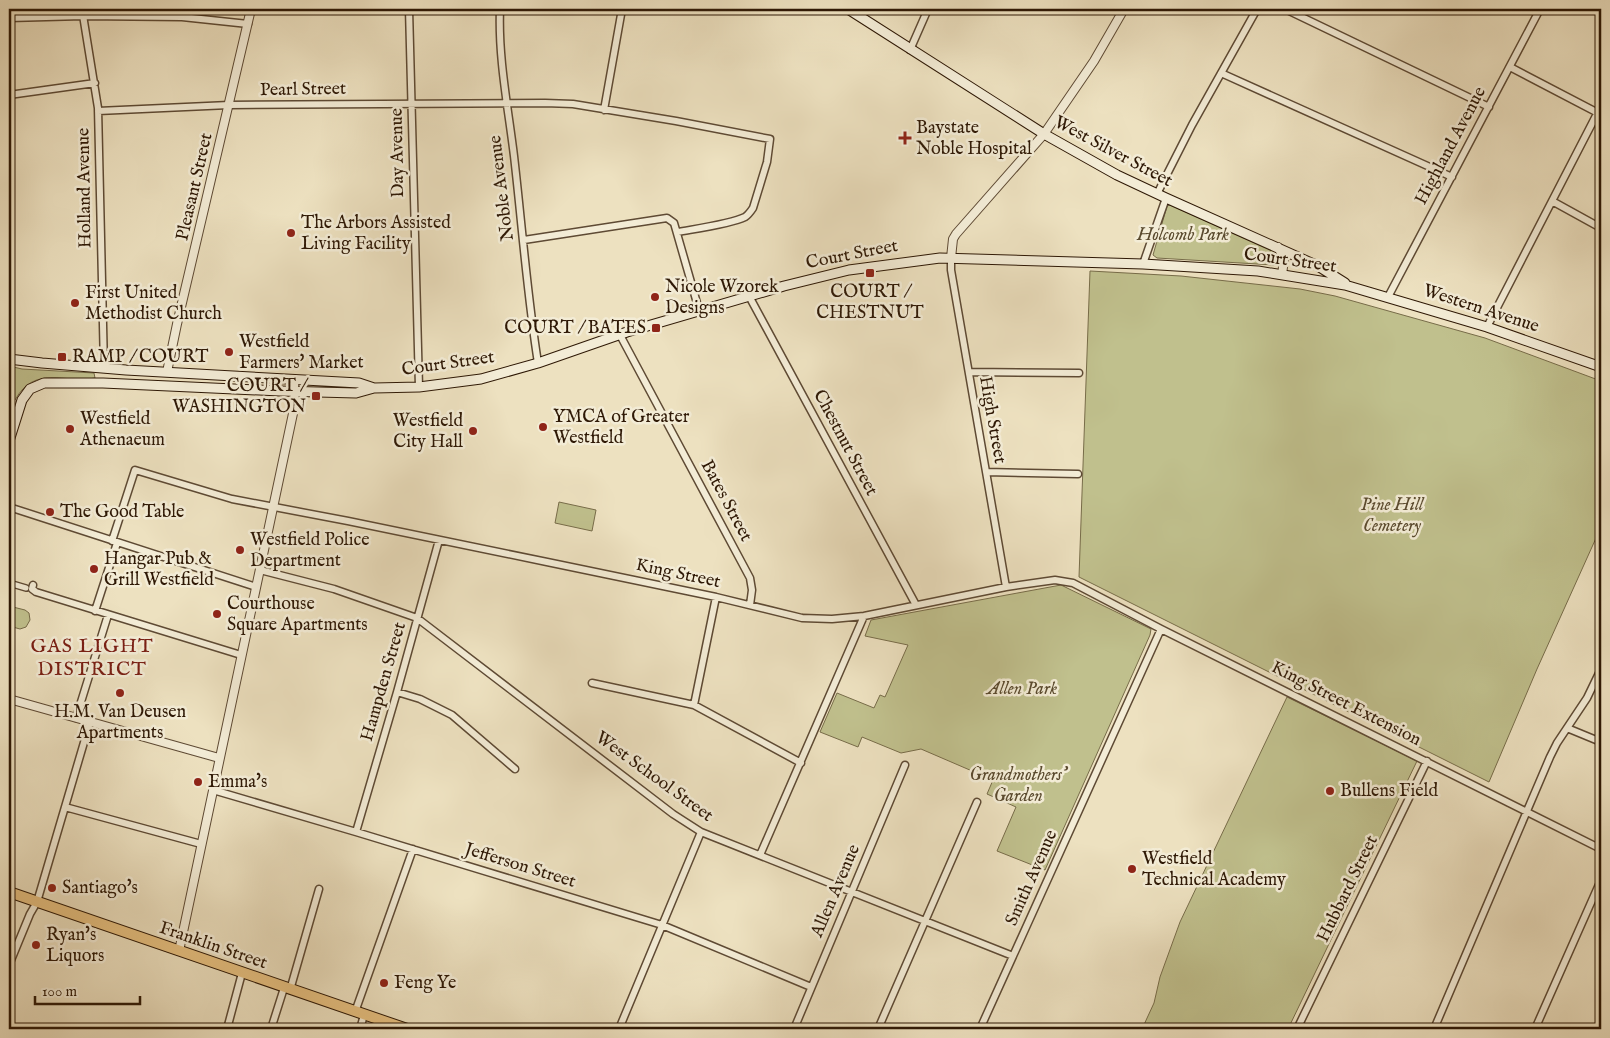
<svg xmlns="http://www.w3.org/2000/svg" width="1610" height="1038" viewBox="0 0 1610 1038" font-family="'IM FELL English',serif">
	<rect width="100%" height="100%" fill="#ede1c0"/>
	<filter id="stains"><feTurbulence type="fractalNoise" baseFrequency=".004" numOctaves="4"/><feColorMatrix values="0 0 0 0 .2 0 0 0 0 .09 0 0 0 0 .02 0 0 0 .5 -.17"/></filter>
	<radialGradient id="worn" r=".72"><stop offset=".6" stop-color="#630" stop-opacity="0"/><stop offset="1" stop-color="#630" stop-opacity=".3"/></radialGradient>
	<!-- green -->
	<path fill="#c0c08d" stroke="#776c49" d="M1170,205l101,45 7,5 -1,8 -3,2 -117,-7 -4,-3 14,-49z
		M1090,271l91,5 119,13 35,7 150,42 116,43v146l-64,142 -48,113 -410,-205z
		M9,366l13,3 72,4 1,5c-31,6 -60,-14 -80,22l-6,-25z
		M559,502l37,8 -4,21 -37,-8z
		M1061,585l90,44 -1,6 -105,235 -48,-19 19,-44 -29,-13 6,-14 -72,-31 -20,4 -39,-16 -4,10 -38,-15 17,-39 37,15 6,-13 5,2 23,-52 -43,-9 6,-16z
		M9,606l16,4 4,3 1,7 -4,7 -6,2 -11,-3z
		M1287,697l130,64 -129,268h-146l12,-26 6,-26 20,-55z"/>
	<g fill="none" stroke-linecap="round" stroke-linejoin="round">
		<defs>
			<path id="pedestrian" d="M9,583l17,5"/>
			<path id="minor" d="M82,9l16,99 6,260
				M409,9l10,378
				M500,9c-2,48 8,98 14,147 8,69 13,138 24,207
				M1285,9l204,98
				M9,18l74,-2 99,1 66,7
				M910,50l18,-41
				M1510,67l90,47
				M1221,73l231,104
				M9,95l86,-12
				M604,110l18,-101
				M98,111l131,-6 316,-2 28,1 103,17 94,18 -3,23 -14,46c-2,3 -5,7 -8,9 -14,7 -51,12 -67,15
				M1157,194l35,-69 65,-116
				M1552,201l49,27
				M524,240l143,-22 7,5 25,87
				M951,258v12l55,317
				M1143,264l23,-66
				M749,296l167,309
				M1388,297l152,-288
				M1487,327l114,-221
				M620,335l130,243 2,12 -2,15
				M969,372l110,1
				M986,472l92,2
				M9,507l247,80
				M112,541l23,-71 97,29 116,22 199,41 169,35 86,21 30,1 32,-3 142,-29 49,-7 18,3 88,46 440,220
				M260,570l74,19 83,29 256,196 28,18 312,124
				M33,585l-1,4 4,3 205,63
				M95,611l22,-68
				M592,683l102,22 107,58
				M397,692l23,7 32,16 63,54
				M694,705l22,-108
				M76,718l32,-103
				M1567,728l34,14
				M213,790l143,42 306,93 149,62
				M65,807l136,37
				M356,832l41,-140 42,-152
				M760,855l104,-239
				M9,965l21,-51 7,-12 53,-180
				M290,990l29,-101
				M355,1012l58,-163
				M9,1028l2,1
				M227,1029l15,-56
				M271,1029l13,-41
				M360,1029l4,-14
				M619,1029l82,-197
				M794,1029l111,-264
				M878,1029l99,-227
				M980,1029l181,-400
				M1297,1029l130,-268
				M1434,1029l116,-272 7,-14 30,-45 14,-29
				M1535,1029l66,-149"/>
			<path id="tertiary" d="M1278,247l6,12 -2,16
				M951,258l2,-19 3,-5 88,-100 50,-73 30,-52
				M167,372l10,-48 74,-315
				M9,699l210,59
				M179,951l116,-547 -1,-24"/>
			<path id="secondary" d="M848,9l196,125 73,41 49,23 152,68 27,17
				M9,359l33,4 84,7 233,13 15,5
				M9,441l13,-41 8,-11 14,-6h59l177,8 76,2 18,-5 45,-1 62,-8 57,-16 89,-31 157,-46 65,-16 91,-12 203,6 115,7 87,14 142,42 114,40"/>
			<path id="primary" d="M9,892l398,137"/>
			<path id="trunk" d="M9,403v27"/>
		</defs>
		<!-- pedestrian casing -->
		<use href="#pedestrian" stroke="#5e4a34" stroke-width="8"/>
		<!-- minor casing -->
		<use href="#minor" stroke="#5e4a34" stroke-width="9"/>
		<!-- tertiary casing -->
		<use href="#tertiary" stroke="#5e4a34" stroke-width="10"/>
		<!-- secondary casing -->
		<use href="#secondary" stroke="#2e1805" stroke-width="11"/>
		<!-- primary casing -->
		<use href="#primary" stroke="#2e1805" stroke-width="12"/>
		<!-- trunk casing -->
		<use href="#trunk" stroke="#2e1805" stroke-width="12"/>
		<!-- pedestrian -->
		<use href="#pedestrian" stroke="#f3ecd6" stroke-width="5"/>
		<!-- minor -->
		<use href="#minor" stroke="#f3ecd6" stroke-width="6"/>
		<!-- tertiary -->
		<use href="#tertiary" stroke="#f3ecd6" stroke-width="8"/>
		<!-- secondary -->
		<use href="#secondary" stroke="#f3ecd6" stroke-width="9"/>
		<!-- primary -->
		<use href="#primary" stroke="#e6c080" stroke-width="10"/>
		<!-- trunk -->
		<use href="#trunk" stroke="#e6c080" stroke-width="10"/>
	</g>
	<!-- markers -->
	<g fill="#8f2418" stroke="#f3ecd6" stroke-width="2">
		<path d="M902.5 130.5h5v5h5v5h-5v5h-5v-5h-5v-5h5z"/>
		<circle cx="291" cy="233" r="5"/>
		<rect x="865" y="268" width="10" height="10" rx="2.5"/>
		<circle cx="655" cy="297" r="5"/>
		<circle cx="75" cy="303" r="5"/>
		<rect x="651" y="323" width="10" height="10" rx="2.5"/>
		<circle cx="229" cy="352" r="5"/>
		<rect x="57" y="352" width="10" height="10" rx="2.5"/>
		<rect x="311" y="391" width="10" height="10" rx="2.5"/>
		<circle cx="543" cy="427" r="5"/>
		<circle cx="70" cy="429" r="5"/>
		<circle cx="473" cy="431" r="5"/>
		<circle cx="50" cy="512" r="5"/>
		<circle cx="240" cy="550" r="5"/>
		<circle cx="94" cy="569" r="5"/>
		<circle cx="217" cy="614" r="5"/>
		<circle cx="120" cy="693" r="5"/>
		<circle cx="198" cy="782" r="5"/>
		<circle cx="1330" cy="791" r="5"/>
		<circle cx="1132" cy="869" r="5"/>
		<circle cx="52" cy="888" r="5"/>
		<circle cx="36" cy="945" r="5"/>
		<circle cx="384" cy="983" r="5"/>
	</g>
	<g text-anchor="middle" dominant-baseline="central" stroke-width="5" stroke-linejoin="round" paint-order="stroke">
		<!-- street labels -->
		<g font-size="18" fill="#2e1805" stroke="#f3ecd6">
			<text transform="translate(303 90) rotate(-1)">Pearl Street</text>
			<text transform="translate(1451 146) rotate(-62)">Highland Avenue</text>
			<text transform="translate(1113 152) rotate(28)">West Silver Street</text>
			<text transform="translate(398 153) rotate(-91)">Day Avenue</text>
			<text transform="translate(195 187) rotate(-77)">Pleasant Street</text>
			<text transform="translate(85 188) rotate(-91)">Holland Avenue</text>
			<text transform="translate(502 188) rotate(-97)">Noble Avenue</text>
			<text transform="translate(852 255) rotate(-11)">Court Street</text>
			<text transform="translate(1290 261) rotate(8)">Court Street</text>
			<text transform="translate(1481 309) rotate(18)">Western Avenue</text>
			<text transform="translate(448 364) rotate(-8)">Court Street</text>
			<text transform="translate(992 420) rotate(80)">High Street</text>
			<text transform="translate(845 443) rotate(62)">Chestnut Street</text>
			<text transform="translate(726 501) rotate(62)">Bates Street</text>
			<text transform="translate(678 574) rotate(12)">King Street</text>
			<text transform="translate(384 682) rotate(-74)">Hampden Street</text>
			<text transform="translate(1346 704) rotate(27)">King Street Extension</text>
			<text transform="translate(654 777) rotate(36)">West School Street</text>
			<text transform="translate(520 866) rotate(17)">Jefferson Street</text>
			<text transform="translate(1032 878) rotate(-66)">Smith Avenue</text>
			<text transform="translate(1348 889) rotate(-64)">Hubbard Street</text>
			<text transform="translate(836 891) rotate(-67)">Allen Avenue</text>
			<text transform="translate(213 946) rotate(19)">Franklin Street</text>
		</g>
		<!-- poi labels -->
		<g font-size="18" fill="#2e1805" stroke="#f3ecd6" text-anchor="start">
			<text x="916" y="128">Baystate<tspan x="916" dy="21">Noble Hospital</tspan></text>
			<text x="301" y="223">The Arbors Assisted<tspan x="301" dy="21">Living Facility</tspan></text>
			<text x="665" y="287">Nicole Wzorek<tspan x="665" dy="21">Designs</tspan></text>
			<text x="870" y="292" text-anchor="middle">COURT /<tspan x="870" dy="21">CHESTNUT</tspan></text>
			<text x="85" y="293">First United<tspan x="85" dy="21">Methodist Church</tspan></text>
			<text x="646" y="328" text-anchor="end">COURT / BATES</text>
			<text x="239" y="342">Westfield<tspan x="239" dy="21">Farmers' Market</tspan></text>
			<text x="72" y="357">RAMP / COURT</text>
			<text x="306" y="386" text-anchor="end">COURT /<tspan x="306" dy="21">WASHINGTON</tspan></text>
			<text x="553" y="417">YMCA of Greater<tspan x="553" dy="21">Westfield</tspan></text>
			<text x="80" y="419">Westfield<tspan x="80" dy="21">Athenaeum</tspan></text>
			<text x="463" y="421" text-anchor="end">Westfield<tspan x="463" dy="21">City Hall</tspan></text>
			<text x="60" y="512">The Good Table</text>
			<text x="250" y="540">Westfield Police<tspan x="250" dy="21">Department</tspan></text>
			<text x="104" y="559">Hangar Pub &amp;<tspan x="104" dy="21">Grill Westfield</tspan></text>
			<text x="227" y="604">Courthouse<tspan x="227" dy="21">Square Apartments</tspan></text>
			<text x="120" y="712" text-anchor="middle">H.M. Van Deusen<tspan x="120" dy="21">Apartments</tspan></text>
			<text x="208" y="782">Emma's</text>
			<text x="1340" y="791">Bullens Field</text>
			<text x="1142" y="859">Westfield<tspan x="1142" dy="21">Technical Academy</tspan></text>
			<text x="62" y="888">Santiago's</text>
			<text x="46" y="935">Ryan's<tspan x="46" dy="21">Liquors</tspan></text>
			<text x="394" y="983">Feng Ye</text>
		</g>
		<!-- park labels -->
		<g font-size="18" font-style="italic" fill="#5a4a2e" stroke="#f3ecd6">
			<text x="1183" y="235">Holcomb Park</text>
			<text x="1392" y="505">Pine Hill<tspan x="1392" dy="21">Cemetery</tspan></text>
			<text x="1022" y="689">Allen Park</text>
			<text x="1018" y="775">Grandmothers'<tspan x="1018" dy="21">Garden</tspan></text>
		</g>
		<!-- quarter labels -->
		<g font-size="20" letter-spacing="1" fill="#7a1f14" stroke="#f3ecd6">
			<text x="92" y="646">GAS LIGHT<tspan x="92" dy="23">DISTRICT</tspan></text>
		</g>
	</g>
	<!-- margin -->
	<rect width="1610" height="1038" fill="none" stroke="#ede1c0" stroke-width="30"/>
	<rect x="10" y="10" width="1590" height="1018" fill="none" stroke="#2e1805" stroke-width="2.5"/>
	<rect x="15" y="15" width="1580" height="1008" fill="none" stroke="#2e1805"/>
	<!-- scale -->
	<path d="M35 996v8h105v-8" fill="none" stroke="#2e1805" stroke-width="2.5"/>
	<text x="42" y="996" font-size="15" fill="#2e1805" stroke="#f3ecd6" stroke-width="4" paint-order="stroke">100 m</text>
	<rect width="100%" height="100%" filter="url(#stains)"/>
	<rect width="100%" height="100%" fill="url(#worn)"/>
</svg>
